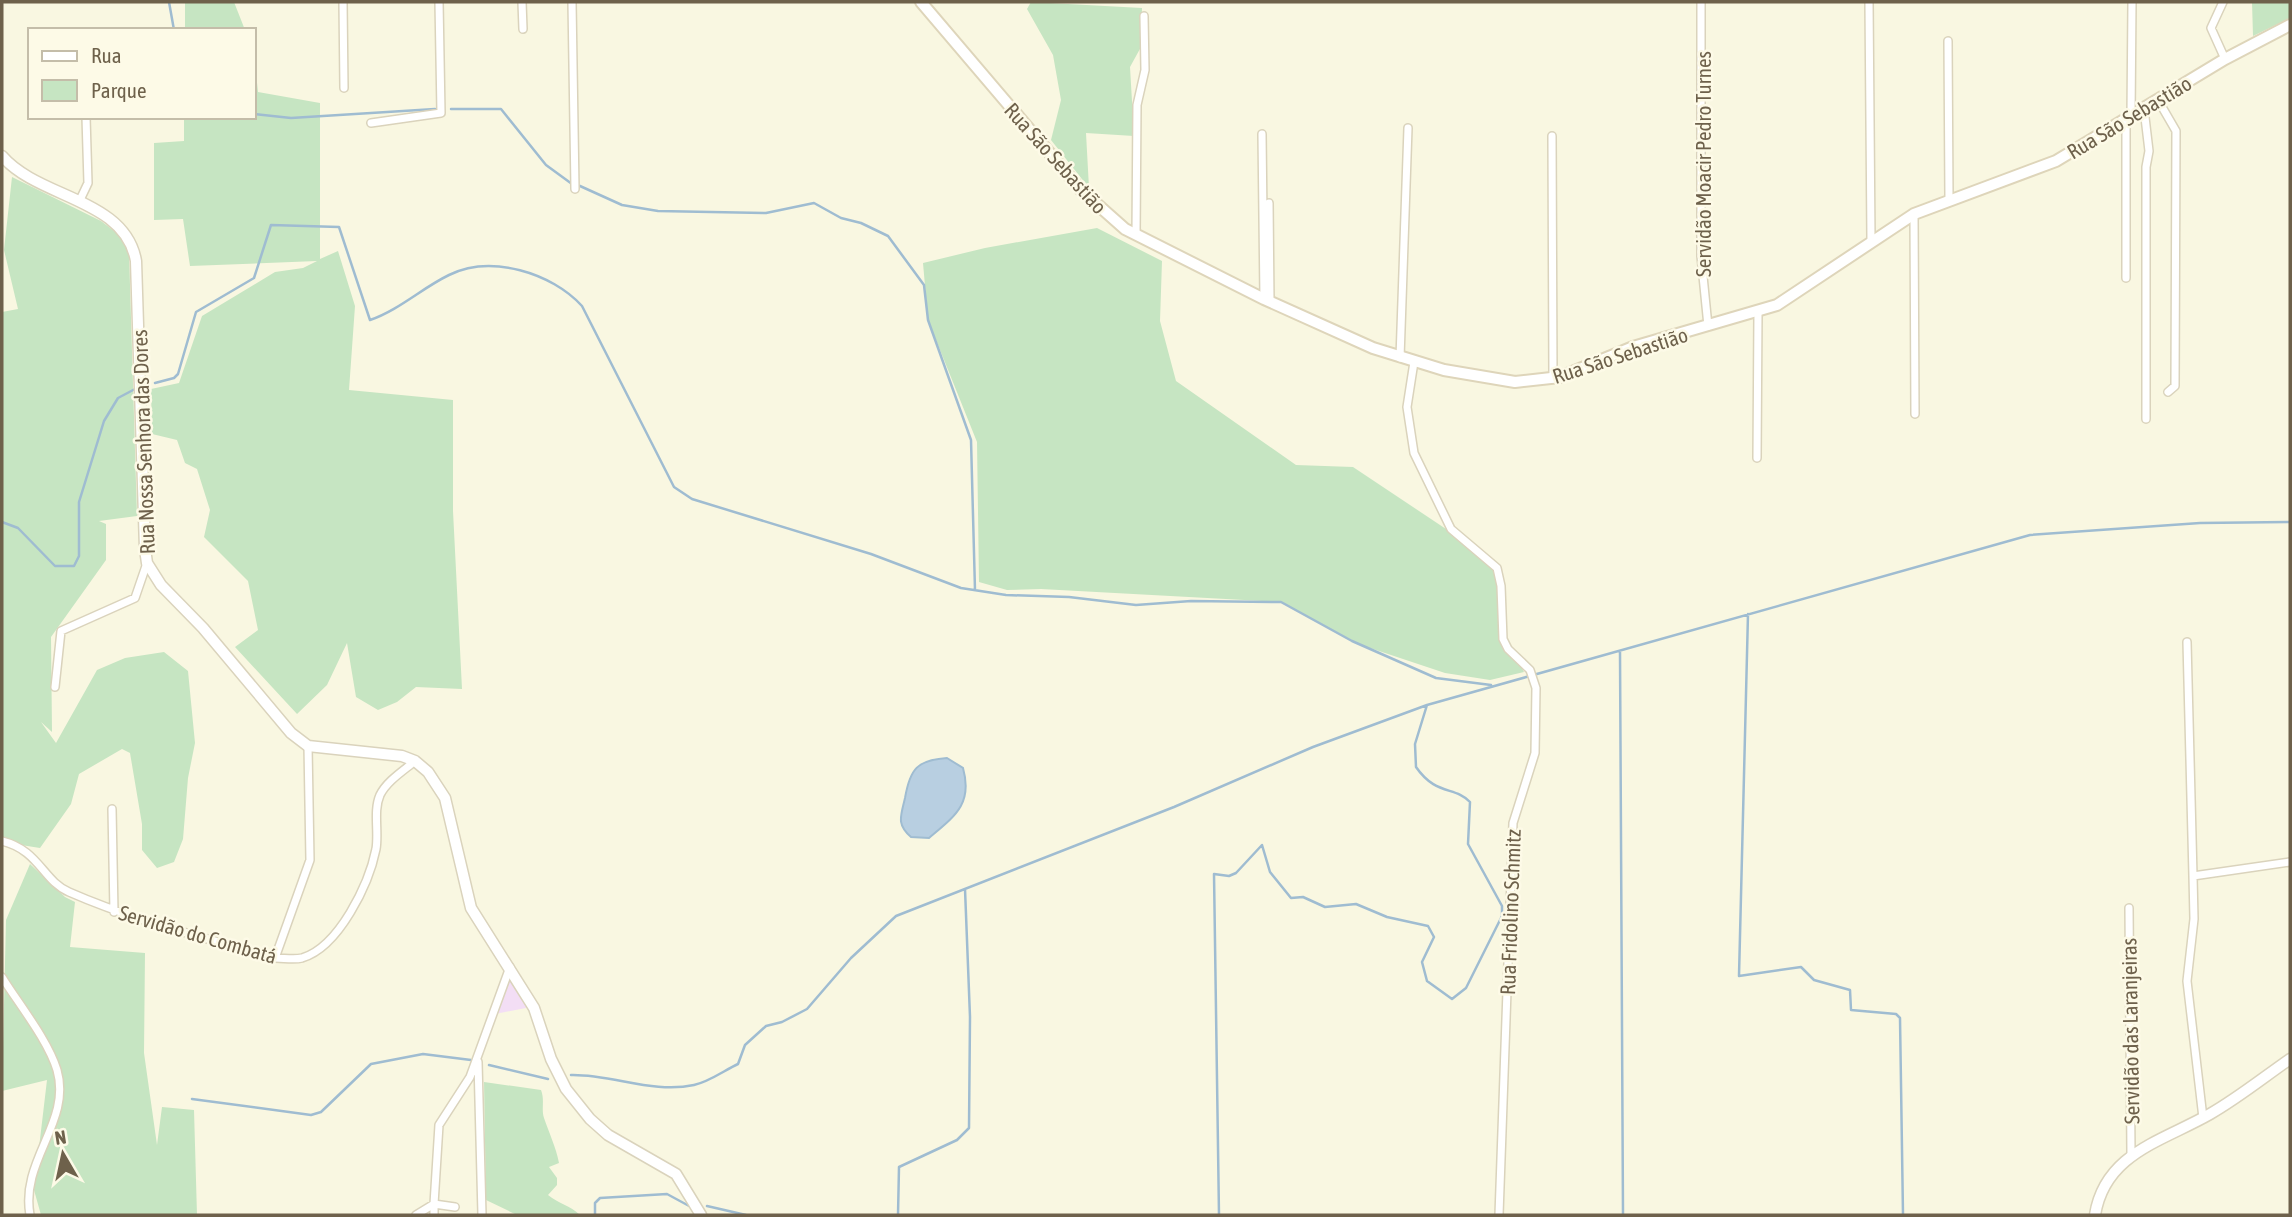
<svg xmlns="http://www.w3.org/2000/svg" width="2292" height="1217" viewBox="0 0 2292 1217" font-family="'Asap Condensed',sans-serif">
	<rect width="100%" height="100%" fill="#f9f7e1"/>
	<!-- education -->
	<path fill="#f3def5" d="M509,977l22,30 -36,7z"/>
	<!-- green -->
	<path fill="#c6e5c2" d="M185,2h49l11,28h-60z
		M1031,2l111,6 -1,39 -11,20 4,69 -48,-3 3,55 -38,-48 10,-40 -8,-45 -26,-46z
		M2252,2h38v16l-37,18z
		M254,55l4,37 62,11v156l18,-8 17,55 -6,84 104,10v111l9,178 -46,-2 -19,15 -19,8 -22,-13 -9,-54 -20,42 -30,29 -62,-67 23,-17 -10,-49 -44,-44 6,-27 -13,-41 -12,-6 -8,-23 -25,-6 -1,-45 28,-6 23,-67 73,-44 28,-4 14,-7 -127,5 -7,-47 -29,1v-77l30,-2v-24h70z
		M12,177l89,44 17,13 11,18 8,264 -38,5 7,3v36l-55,77 1,95 -11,-10 15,21 41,-73 28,-12 39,-6 24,19 7,72 -7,35 -5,61 -9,23 -17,6 -15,-18v-26l-12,-71 -8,-4 -43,25 -8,30 -31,44 -38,-6v-530l16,-3 -14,-59z
		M1097,228l65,33 -2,60 16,60 120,84 57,2 108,72 36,29 4,61 23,43 -34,8 -45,-7 -84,-28 -80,-43 -240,-13 -34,1 -28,-8 -2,-140 -49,-122 -5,-57 62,-15z
		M30,864l35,33 10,5 -5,45 75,6 -1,100 13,92 5,-38 32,3 3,105h-156l-7,-25 13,-110 -45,11 4,-171z
		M484,1082l57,8c4,10 0,19 3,28 5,15 12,29 15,45l-10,4 8,11v7l-9,10c11,9 22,10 32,20h-63l-31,-15z"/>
	<!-- water -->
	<path fill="#b8cfe1" stroke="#9fbcd1" stroke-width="2" d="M947,758l16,10c10,36 -8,48 -34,70l-18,-1c-15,-13 -10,-21 -6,-39 5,-29 12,-38 42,-40z"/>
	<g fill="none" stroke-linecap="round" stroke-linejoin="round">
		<!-- stream -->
		<path stroke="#9fbcd1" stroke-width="2.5" d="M169,2l5,28
			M451,109h50l45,56 26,19
			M254,114l37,4 144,-9
			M580,186l42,19 36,6 108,2 48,-10 27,15 20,5 27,13 36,49 4,35 43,120 4,150
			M155,383l19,-5 4,-4 18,-62 58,-34 17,-53 68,2 31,93c29,-10 52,-32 79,-45 42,-21 103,-2 133,31l92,181 18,12 179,55 90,34 45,7 63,2 67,8 55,-4 90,1 71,39 84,37 55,7
			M2,522l16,6 37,38h19l5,-10v-54l25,-81 14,-23 17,-9
			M1748,614l-9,362 62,-9 13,13 36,10 1,20 45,4 4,4 3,197
			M1620,652l3,563
			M489,1065l59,14
			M571,1075c41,-1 82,19 123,10 15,-3 31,-15 44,-21l7,-19 21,-19 16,-4 25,-13 44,-51 45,-42 278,-109 139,-60 114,-42 603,-170 170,-12 90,-1
			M192,1099l119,16 10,-3 50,-48 52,-10 48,6
			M707,1206l39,9
			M595,1215v-12l5,-5 67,-4 24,13
			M898,1215l1,-48 58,-27 12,-12 1,-111 -5,-128
			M1219,1215l-5,-341 15,2 7,-3 26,-28 8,27 21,26 12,-1 22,10 31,-3 31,13 41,9 6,11 -12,25 5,19 25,18 14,-11 36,-72v-10l-34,-62 2,-42c-15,-16 -34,-6 -54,-35l-1,-23 12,-39"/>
		<defs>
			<path id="minor" d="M343,2l1,86
				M522,2l1,27
				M572,2l3,187
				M1701,2v254l7,70
				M1869,2l2,238
				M2223,2l-12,26 14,31
				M1948,41l1,158
				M2158,100l18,31 -1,255 -7,6
				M2144,109l5,42 -3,16v252
				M2131,116l1,-114
				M371,123l70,-10 -2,-111
				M1262,134l2,165
				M1552,136l1,243
				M79,202l9,-19 -2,-66
				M1269,203l1,99
				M1914,214l1,200
				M1136,235l1,-130 8,-35 -1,-54
				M2126,278v-158
				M1400,358l8,-230
				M1414,362l-7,45 7,46 37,76 46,39 4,18 2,53 5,10 22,21 6,18 -1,65 -22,70 -14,392
				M1757,458l1,-145
				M2187,642l6,234
				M55,687l6,-56 74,-33 12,-35
				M112,809l2,103
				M2,841c37,9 41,40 67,51 66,29 137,46 206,66 9,0 19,2 27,0 37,-11 67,-74 74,-109 3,-17 -3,-38 4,-54 7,-14 23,-24 35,-34
				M2129,908l2,246
				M275,958l35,-98 -2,-114
				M2,977c16,26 46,63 55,93 15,52 -37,90 -27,145
				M478,1062l4,153
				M2203,1118l-16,-137 7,-62 -1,-43 97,-14
				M416,1215l18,-11 5,-79 31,-48 40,-110
				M434,1215v-11l21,3"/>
			<path id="tertiary" d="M2,156c37,43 123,42 134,105l9,288 2,14 14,22 42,43 88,105 17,13 94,10 13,5 13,11 17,26 26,110 63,100 17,51 15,30 24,30 18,16 68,39 25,41
				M2095,1215c10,-62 68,-74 115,-101 28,-16 54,-37 80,-55"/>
			<path id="secondary" d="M921,2l160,188 44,39 139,70 109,49 71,22 71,12 45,-5 73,-30 144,-42 137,-91 142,-53 169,-102 65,-34"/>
		</defs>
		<!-- minor casing -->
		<use href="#minor" stroke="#dad3bc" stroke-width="10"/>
		<!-- tertiary casing -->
		<use href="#tertiary" stroke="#dad3bc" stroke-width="13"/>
		<!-- secondary casing -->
		<use href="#secondary" stroke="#ded5ba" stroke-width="14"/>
		<!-- minor -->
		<use href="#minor" stroke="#fff" stroke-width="7"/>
		<!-- tertiary -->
		<use href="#tertiary" stroke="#fff" stroke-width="10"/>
		<!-- secondary -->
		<use href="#secondary" stroke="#fff" stroke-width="10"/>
	</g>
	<g text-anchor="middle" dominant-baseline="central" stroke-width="5" stroke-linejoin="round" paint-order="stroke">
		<!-- street labels -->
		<g font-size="21" fill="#6e614b" stroke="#fdfae7">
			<text transform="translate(2129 117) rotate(-31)">Rua São Sebastião</text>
			<text transform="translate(1056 158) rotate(48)">Rua São Sebastião</text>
			<text transform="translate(1703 164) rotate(-90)">Servidão Moacir Pedro Turnes</text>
			<text transform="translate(1620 355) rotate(-18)">Rua São Sebastião</text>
			<text transform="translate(143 442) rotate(-92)">Rua Nossa Senhora das Dores</text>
			<text transform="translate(1510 912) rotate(-88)">Rua Fridolino Schmitz</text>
			<text transform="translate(198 934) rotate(16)">Servidão do Combatá</text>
			<text transform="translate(2130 1031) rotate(-91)">Servidão das Laranjeiras</text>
		</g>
	</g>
	<!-- border -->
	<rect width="2292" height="1217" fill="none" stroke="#6e614b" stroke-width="7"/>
	<!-- legend -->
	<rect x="28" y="28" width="228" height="91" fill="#fdfae7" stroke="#c4bda9" stroke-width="2"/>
	<rect x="42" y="51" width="35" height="10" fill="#ffffff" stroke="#c4bda9" stroke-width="2"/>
	<text x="91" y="63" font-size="21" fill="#6e614b">Rua</text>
	<rect x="42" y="80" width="35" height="21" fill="#c6e5c2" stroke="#c4bda9" stroke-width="2"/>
	<text x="91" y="98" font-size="21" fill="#6e614b">Parque</text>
	<!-- north arrow -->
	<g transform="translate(63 1154) rotate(351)" stroke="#fdfae7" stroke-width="5" paint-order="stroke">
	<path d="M0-5L12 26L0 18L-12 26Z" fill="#6e614b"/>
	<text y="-10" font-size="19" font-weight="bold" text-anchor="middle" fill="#6e614b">N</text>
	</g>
</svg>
